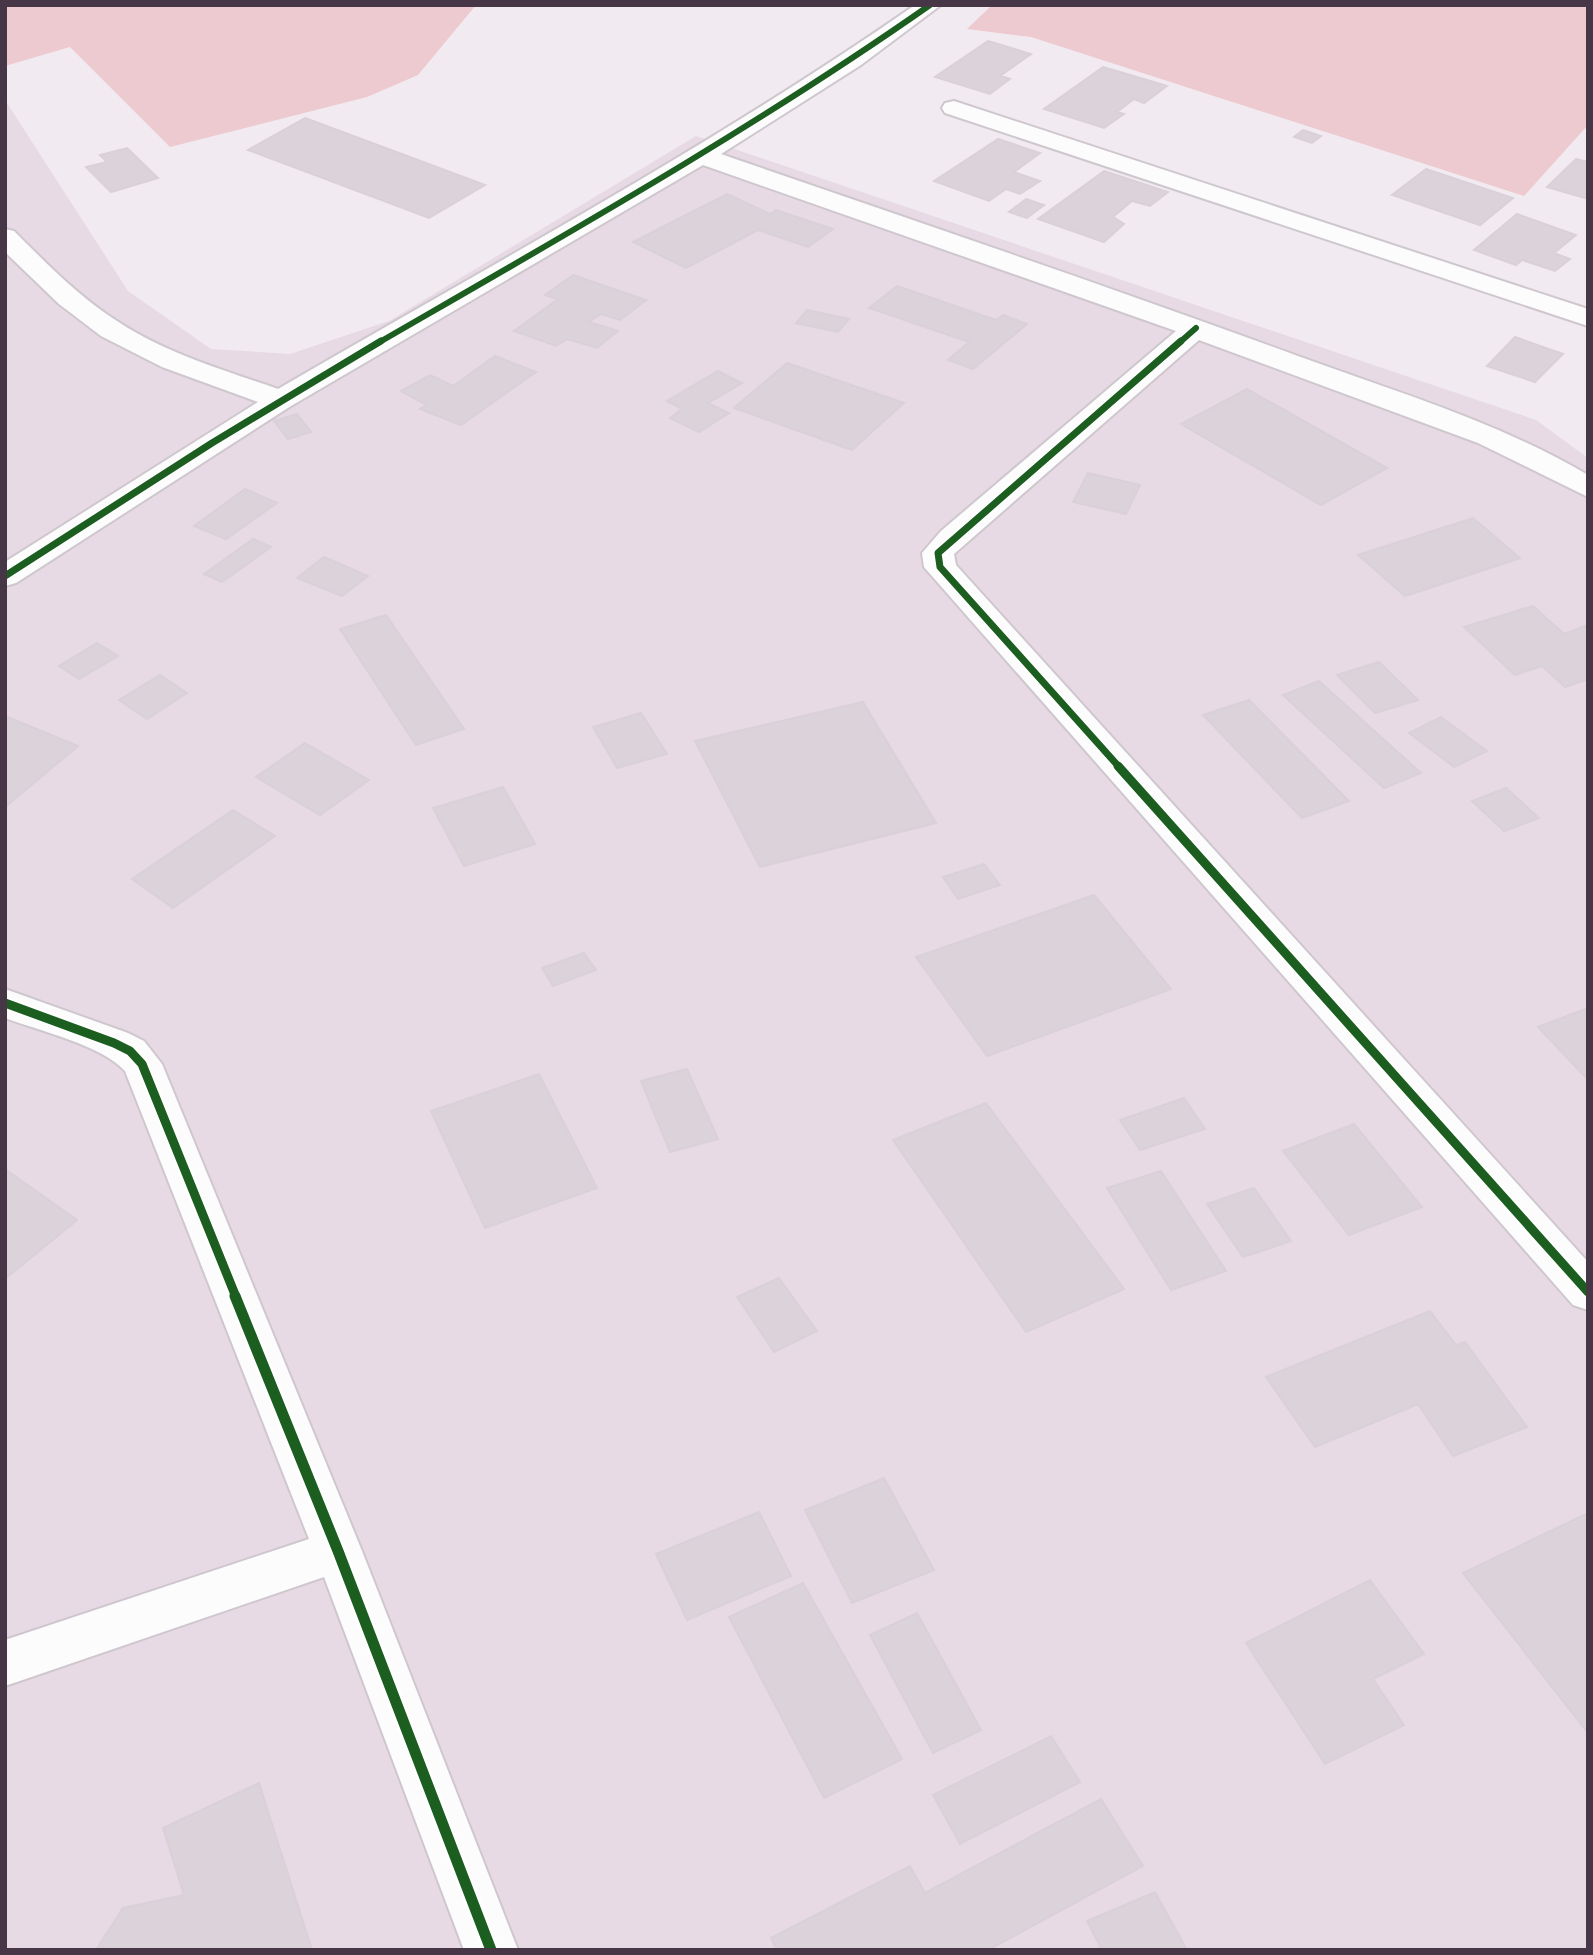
<svg xmlns="http://www.w3.org/2000/svg" width="1593" height="1955" viewBox="0 0 1593 1955" font-family="Signika,sans-serif">
	<rect width="100%" height="100%" fill="#f1eaf0"/>
	<!-- residential -->
	<path fill="#e7dae5" d="M5,100l123,191 83,58 79,5 99,-33 307,-185 840,284 52,38v1492h-1583z"/>
	<!-- green -->
	<path fill="#edcacf" d="M5,5h471l-58,70 -51,22 -197,50 -100,-100 -65,19z
		M992,5h596v120l-64,71 -493,-159 -64,-8z"/>
	<!-- building -->
	<path fill="#dbd2da" stroke="#d9d0d8" stroke-width="2" d="M988,41l43,13 -31,22 10,3 -20,15 -55,-17z
		M1103,67l64,19 -23,17 -10,-4 -17,13 7,2 -20,14 -60,-19z
		M305,118l180,67 -56,33 -181,-68z
		M1303,130l18,6 -9,7 -18,-6z
		M998,139l42,14 -26,19 26,9 -20,13 -14,-5 -17,12 -55,-20z
		M127,148l31,30 -47,14 -25,-25 21,-5 -7,-7z
		M1576,159l12,3v37l-41,-12z
		M1426,169l87,29 -33,27 -88,-30z
		M1104,171l64,21 -18,14 -18,-5 -19,16 11,7 -20,18 -66,-23z
		M727,194l43,20 6,-4 57,19 -25,18 -50,-17 -72,38 -53,-26z
		M1026,199l18,6 -17,13 -18,-6z
		M1517,214l59,21 -22,18 16,6 -15,12 -33,-11 -6,5 -42,-15z
		M573,275l73,25 -26,20 -19,-6 -12,8 29,9 -21,17 -30,-9 -11,7 -42,-15 44,-32 -13,-4z
		M897,286l99,34 7,-5 24,9 -54,45 -25,-9 21,-18 -100,-34z
		M807,310l42,9 -11,13 -42,-9z
		M1515,337l48,17 -28,28 -48,-16z
		M495,356l41,16 -75,53 -41,-16 6,-4 -25,-14 29,-16 23,11z
		M787,363l117,40 -52,47 -118,-42z
		M718,371l24,12 -34,20 21,10 -30,19 -29,-14 12,-9 -15,-8z
		M1247,389l140,79 -66,37 -140,-81z
		M297,414l14,18 -23,7 -14,-18z
		M1088,473l52,12 -14,29 -53,-12z
		M245,489l32,14 -51,36 -32,-13z
		M1473,518l47,40 -115,38 -47,-41z
		M253,539l18,8 -49,35 -18,-8z
		M324,557l44,19 -26,20 -45,-18z
		M1533,606l31,28 24,-9v54l-23,8 -23,-21 -27,9 -51,-48z
		M386,615l78,114 -48,16 -76,-116z
		M97,643l21,13 -39,23 -20,-13z
		M1379,662l39,38 -43,13 -38,-38z
		M160,675l27,18 -40,26 -28,-19z
		M1319,681l102,92 -37,15 -101,-93z
		M1249,700l100,101 -47,17 -99,-103z
		M863,702l73,121 -176,44 -65,-126z
		M641,713l26,41 -50,14 -24,-41z
		M5,716l73,30 -73,61z
		M1441,717l46,34 -33,16 -45,-34z
		M305,743l64,37 -49,35 -64,-38z
		M503,787l32,57 -71,22 -31,-58z
		M1506,788l33,30 -35,13 -32,-30z
		M233,810l42,26 -102,72 -41,-29z
		M984,864l16,21 -42,14 -15,-22z
		M1094,895l77,94 -184,67 -71,-99z
		M584,953l12,17 -43,16 -11,-18z
		M1588,1008v72l-50,-53z
		M687,1069l31,70 -48,13 -29,-71z
		M539,1074l58,114 -112,40 -54,-117z
		M1184,1098l21,31 -65,21 -20,-30z
		M986,1103l138,186 -98,43 -133,-192z
		M1354,1124l68,83 -73,28 -66,-84z
		M5,1169l72,51 -72,59z
		M1161,1171l65,100 -55,19 -64,-102z
		M1254,1188l37,53 -48,16 -36,-53z
		M779,1278l38,53 -43,21 -37,-55z
		M1430,1311l26,34 9,-3 62,85 -74,29 -35,-52 -103,43 -49,-70z
		M884,1478l50,92 -82,33 -47,-93z
		M759,1512l32,64 -104,44 -31,-66z
		M1588,1513v220l-125,-160z
		M1370,1580l54,74 -51,25 31,46 -79,39 -79,-121z
		M803,1583l99,176 -78,39 -95,-181z
		M917,1613l64,117 -48,23 -63,-118z
		M1051,1736l29,46 -120,62 -27,-49z
		M259,1783l53,167h-216l27,-42 61,-13 -21,-67z
		M1101,1799l42,67 -155,84h-211l-6,-12 139,-72 15,27z
		M1155,1892l32,58h-85l-15,-29z"/>
	<g fill="none" stroke-linecap="round" stroke-linejoin="round">
		<defs>
			<path id="minor" d="M915,5h26l-80,60 -140,89c191,66 384,131 574,201 98,36 202,66 293,120v22l-110,-54 -279,-103 -245,214 2,11 632,697v48l-15,-5 -649,-738 -2,-14 19,-22 235,-200 -473,-166 -412,241 -275,177 -11,3v-24l253,-160 -96,-35 -61,-31 -42,-32 -54,-52v-23l9,2c33,33 66,67 106,92 48,31 104,47 158,66 214,-125 433,-242 637,-384z
				M954,101l634,208v17l-643,-213 -3,-5 3,-5z
				M5,989l123,44 16,8 18,23 200,487 156,399h-54l-140,-373 -319,109v-46l304,-101 -184,-468c-24,-26 -85,-40 -120,-53z"/>
		</defs>
		<!-- minor casing -->
		<use href="#minor" stroke="#cfc7ce" stroke-width="4"/>
		<!-- minor -->
		<use href="#minor" fill="#fdfcfd" fill-rule="evenodd"/>
		<defs>
			<path id="cycleway-far3" d="M378,343c187,-108 375,-214 552,-338
				M1179,343l17,-15"/>
			<path id="cycleway-far2" d="M5,576l207,-133 169,-102
				M1120,768l-180,-201 -2,-14 243,-212"/>
			<path id="cycleway-far1" d="M1118,766l470,526
				M5,1003l109,40 16,8 12,13 94,233"/>
			<path id="cycleway" d="M235,1296l103,255 153,399"/>
		</defs>
		<!-- cycleway-far3 casing -->
		<use href="#cycleway-far3" stroke="#fff" stroke-width="9"/>
		<!-- cycleway-far2 casing -->
		<use href="#cycleway-far2" stroke="#fff" stroke-width="10"/>
		<!-- cycleway-far1 casing -->
		<use href="#cycleway-far1" stroke="#fff" stroke-width="13"/>
		<!-- cycleway casing -->
		<use href="#cycleway" stroke="#fff" stroke-width="16"/>
		<!-- cycleway-far3 -->
		<use href="#cycleway-far3" stroke="#1b5e20" stroke-width="6"/>
		<!-- cycleway-far2 -->
		<use href="#cycleway-far2" stroke="#1b5e20" stroke-width="7"/>
		<!-- cycleway-far1 -->
		<use href="#cycleway-far1" stroke="#1b5e20" stroke-width="9"/>
		<!-- cycleway -->
		<use href="#cycleway" stroke="#1b5e20" stroke-width="11"/>
	</g>
	<!-- border -->
	<rect width="1593" height="1955" fill="none" stroke="#473646" stroke-width="14"/>
</svg>
